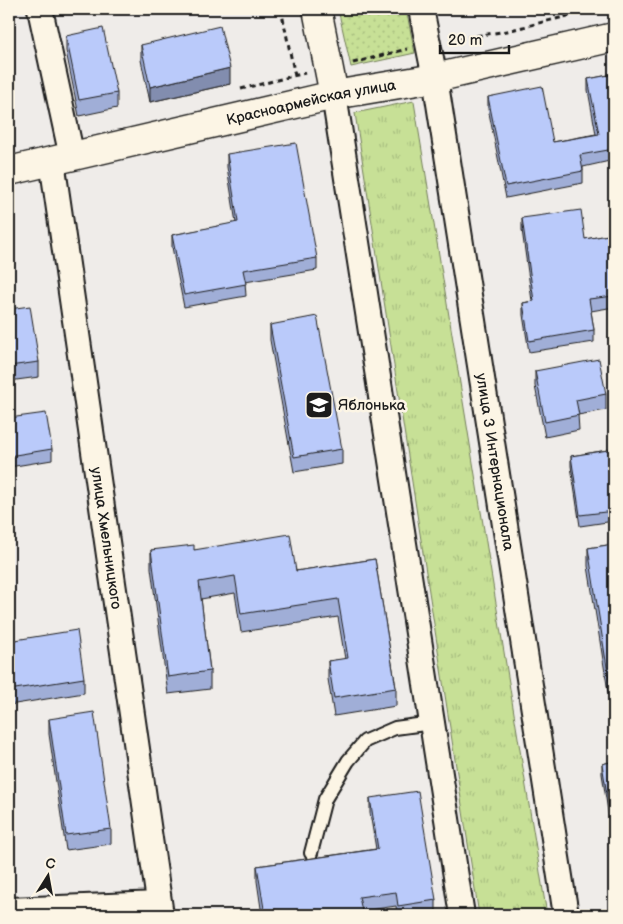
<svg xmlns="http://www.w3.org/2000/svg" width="623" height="924" viewBox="0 0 623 924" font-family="'Balsamiq Sans',sans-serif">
	<defs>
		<pattern id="grass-dots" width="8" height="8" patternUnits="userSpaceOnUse" patternTransform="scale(1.25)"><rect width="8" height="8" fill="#c7e096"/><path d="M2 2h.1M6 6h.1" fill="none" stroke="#aac081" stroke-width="1.8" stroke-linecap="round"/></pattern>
		<pattern id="park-tufts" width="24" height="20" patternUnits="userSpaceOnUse" patternTransform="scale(1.25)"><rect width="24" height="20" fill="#c7e096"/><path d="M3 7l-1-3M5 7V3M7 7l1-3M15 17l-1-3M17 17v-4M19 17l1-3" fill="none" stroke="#aac081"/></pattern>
	</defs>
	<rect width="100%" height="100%" fill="#efece9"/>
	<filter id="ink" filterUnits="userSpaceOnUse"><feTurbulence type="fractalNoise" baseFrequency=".02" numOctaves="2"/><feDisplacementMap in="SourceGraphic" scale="10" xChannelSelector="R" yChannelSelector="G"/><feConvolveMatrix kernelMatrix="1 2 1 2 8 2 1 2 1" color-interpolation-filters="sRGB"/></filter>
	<g filter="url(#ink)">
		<!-- grass -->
		<path fill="url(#grass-dots)" stroke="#727e59" d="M338,9h68l9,44 -64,14z"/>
		<!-- park -->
		<path fill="url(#park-tufts)" stroke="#727e59" d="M414,101v1l133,813h-68l-124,-802z"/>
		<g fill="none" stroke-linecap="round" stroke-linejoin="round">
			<defs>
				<path id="lane" d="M311,853l14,-54 23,-38 17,-20 30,-13 37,-5"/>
				<g id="street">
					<path d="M40,9l32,148"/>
					<path id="s1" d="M421,9l14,69 131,837"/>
					<path d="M334,95l128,820"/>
					<path id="s2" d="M52,161l109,754"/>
					<path d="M9,910l150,-6"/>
				</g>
				<g id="secondary">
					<path d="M317,9l17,86"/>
					<path id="s3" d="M9,171l325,-76 101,-17 179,-41"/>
				</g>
			</defs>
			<!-- lane casing -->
			<use href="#lane" stroke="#1c1c1c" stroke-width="16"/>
			<!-- street casing -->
			<use href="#street" stroke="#1c1c1c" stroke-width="28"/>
			<!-- secondary casing -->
			<use href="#secondary" stroke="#1c1c1c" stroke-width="31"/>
			<!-- path -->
			<path stroke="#1c1c1c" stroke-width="3" stroke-dasharray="5 4" stroke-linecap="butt" d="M281,9l14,67
				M450,40l57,-9 89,-22
				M353,63l54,-14
				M241,89l64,-16"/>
			<!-- lane -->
			<use href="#lane" stroke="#fcf5e5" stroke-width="12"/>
			<!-- street -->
			<use href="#street" stroke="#fcf5e5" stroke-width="24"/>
			<!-- secondary -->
			<use href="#secondary" stroke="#fcf5e5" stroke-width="28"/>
		</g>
		<!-- wall -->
		<path fill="#a0aed7" stroke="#1c1c1c" d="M66,36l51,57v15l-38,8 -13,-65z
			M141,45l89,39 -80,18 -9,-42z
			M614,74v86l-31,7v16l-77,15 -18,-90v-11l65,45 43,-8 -8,-44v-11z
			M227,154l90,104v12l-72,12 1,14 -62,11 -12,-60v-12l64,-12 -9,-56z
			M522,218l63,21 29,-5v73l-23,4 3,19v12l-65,10 -6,-37v-12l9,-2 -10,-71z
			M9,309l30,53v15l-30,4z
			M270,325l72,124v15l-48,8 -24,-132z
			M535,371l71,23v16l-28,5 1,15 -34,7 -10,-51z
			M9,418l43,31v11l-43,7z
			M614,449v72l-34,5 -9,-60v-10z
			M614,544v159l-4,1 -22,-138v-18z
			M151,550h43l102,21 79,-12 21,129v18l-62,10 -6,-37v-18l17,-2 -7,-42 -97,15 -6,-39 -34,6 9,72v18l-42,5 -17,-126z
			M9,641l75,37v15l-75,12z
			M49,719l62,110v15l-45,6 -17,-116z
			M614,761v68l-3,1 -9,-56v-10z
			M370,798l66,102v15h-39l-1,-9 -34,5v4h-100l-5,-34v-15l119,-17 -6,-36z"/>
		<!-- shaded-wall -->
		<path fill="#828daf" stroke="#1c1c1c" d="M230,68v16l-80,18v-15z"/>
		<!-- building -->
		<path fill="#bacafa" stroke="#1c1c1c" d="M220,26l10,42 -80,19 -9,-42z
			M103,28l14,65 -38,7 -13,-64z
			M614,74v75l-34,6 3,16 -77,15 -18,-89 54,-11 11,56 46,-8 -11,-55z
			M296,143l21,115 -74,12 3,14 -62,11 -12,-60 66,-13 -11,-68z
			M581,210l4,29 29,-5v62l-25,3 5,31 -65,11 -6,-38 11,-2 -12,-83z
			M30,306l9,56 -30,4v-57z
			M317,316l25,133 -48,8 -24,-132z
			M599,359l7,35 -30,6 3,15 -34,7 -10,-51z
			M46,413l6,36 -43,7v-38z
			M614,449v62l-34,4 -9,-59z
			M290,534l6,37 79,-12 21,129 -62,10 -6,-37 20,-3 -10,-59 -97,15 -6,-38 -36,6 11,89 -42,6 -17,-127 43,-5v5z
			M614,544v142h-4l-22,-138z
			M77,630l7,48 -75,12v-49z
			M94,712l17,117 -45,6 -17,-116z
			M614,761v57l-3,1 -9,-55z
			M418,791l18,109 -38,6 -2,-14 -37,5 3,14 -27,4h-70l-8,-49 121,-17 -8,-51z"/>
	</g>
	<!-- icons -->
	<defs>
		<symbol id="school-square" viewBox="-11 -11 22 22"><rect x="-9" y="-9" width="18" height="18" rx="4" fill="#1c1c1c" stroke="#fcf5e5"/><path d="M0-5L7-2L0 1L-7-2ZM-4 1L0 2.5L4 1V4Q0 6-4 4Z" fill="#fff"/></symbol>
	</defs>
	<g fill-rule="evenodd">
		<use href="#school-square" x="303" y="389" width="32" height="32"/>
	</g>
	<g text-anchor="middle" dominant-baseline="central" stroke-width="5" stroke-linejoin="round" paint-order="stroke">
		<!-- street labels -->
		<g font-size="15" fill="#1c1c1c" stroke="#fcf5e5">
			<text stroke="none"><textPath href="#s3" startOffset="310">Красноармейская улица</textPath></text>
			<text stroke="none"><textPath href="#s1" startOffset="459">улица 3 Интернационала</textPath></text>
			<text stroke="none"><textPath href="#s2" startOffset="381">улица Хмельницкого</textPath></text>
		</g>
		<!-- poi labels -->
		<g font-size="15" fill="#1c1c1c" stroke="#fcf5e5" text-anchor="start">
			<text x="338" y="405">Яблонька</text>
		</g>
	</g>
	<!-- margin -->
	<rect width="623" height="924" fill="none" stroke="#fcf5e5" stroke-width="30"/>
	<rect x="15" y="15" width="593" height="894" fill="none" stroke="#1c1c1c" stroke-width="2" filter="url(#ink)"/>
	<!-- north arrow -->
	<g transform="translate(48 876) rotate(11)" stroke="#fcf5e5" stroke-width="4" paint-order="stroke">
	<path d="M0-4L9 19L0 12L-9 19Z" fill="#1c1c1c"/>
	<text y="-8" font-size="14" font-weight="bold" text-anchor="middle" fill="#1c1c1c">С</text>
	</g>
	<!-- scale -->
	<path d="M440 45v8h69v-8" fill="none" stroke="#1c1c1c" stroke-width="2.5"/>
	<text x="448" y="45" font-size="15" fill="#1c1c1c" stroke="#fcf5e5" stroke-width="4" paint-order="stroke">20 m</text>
</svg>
